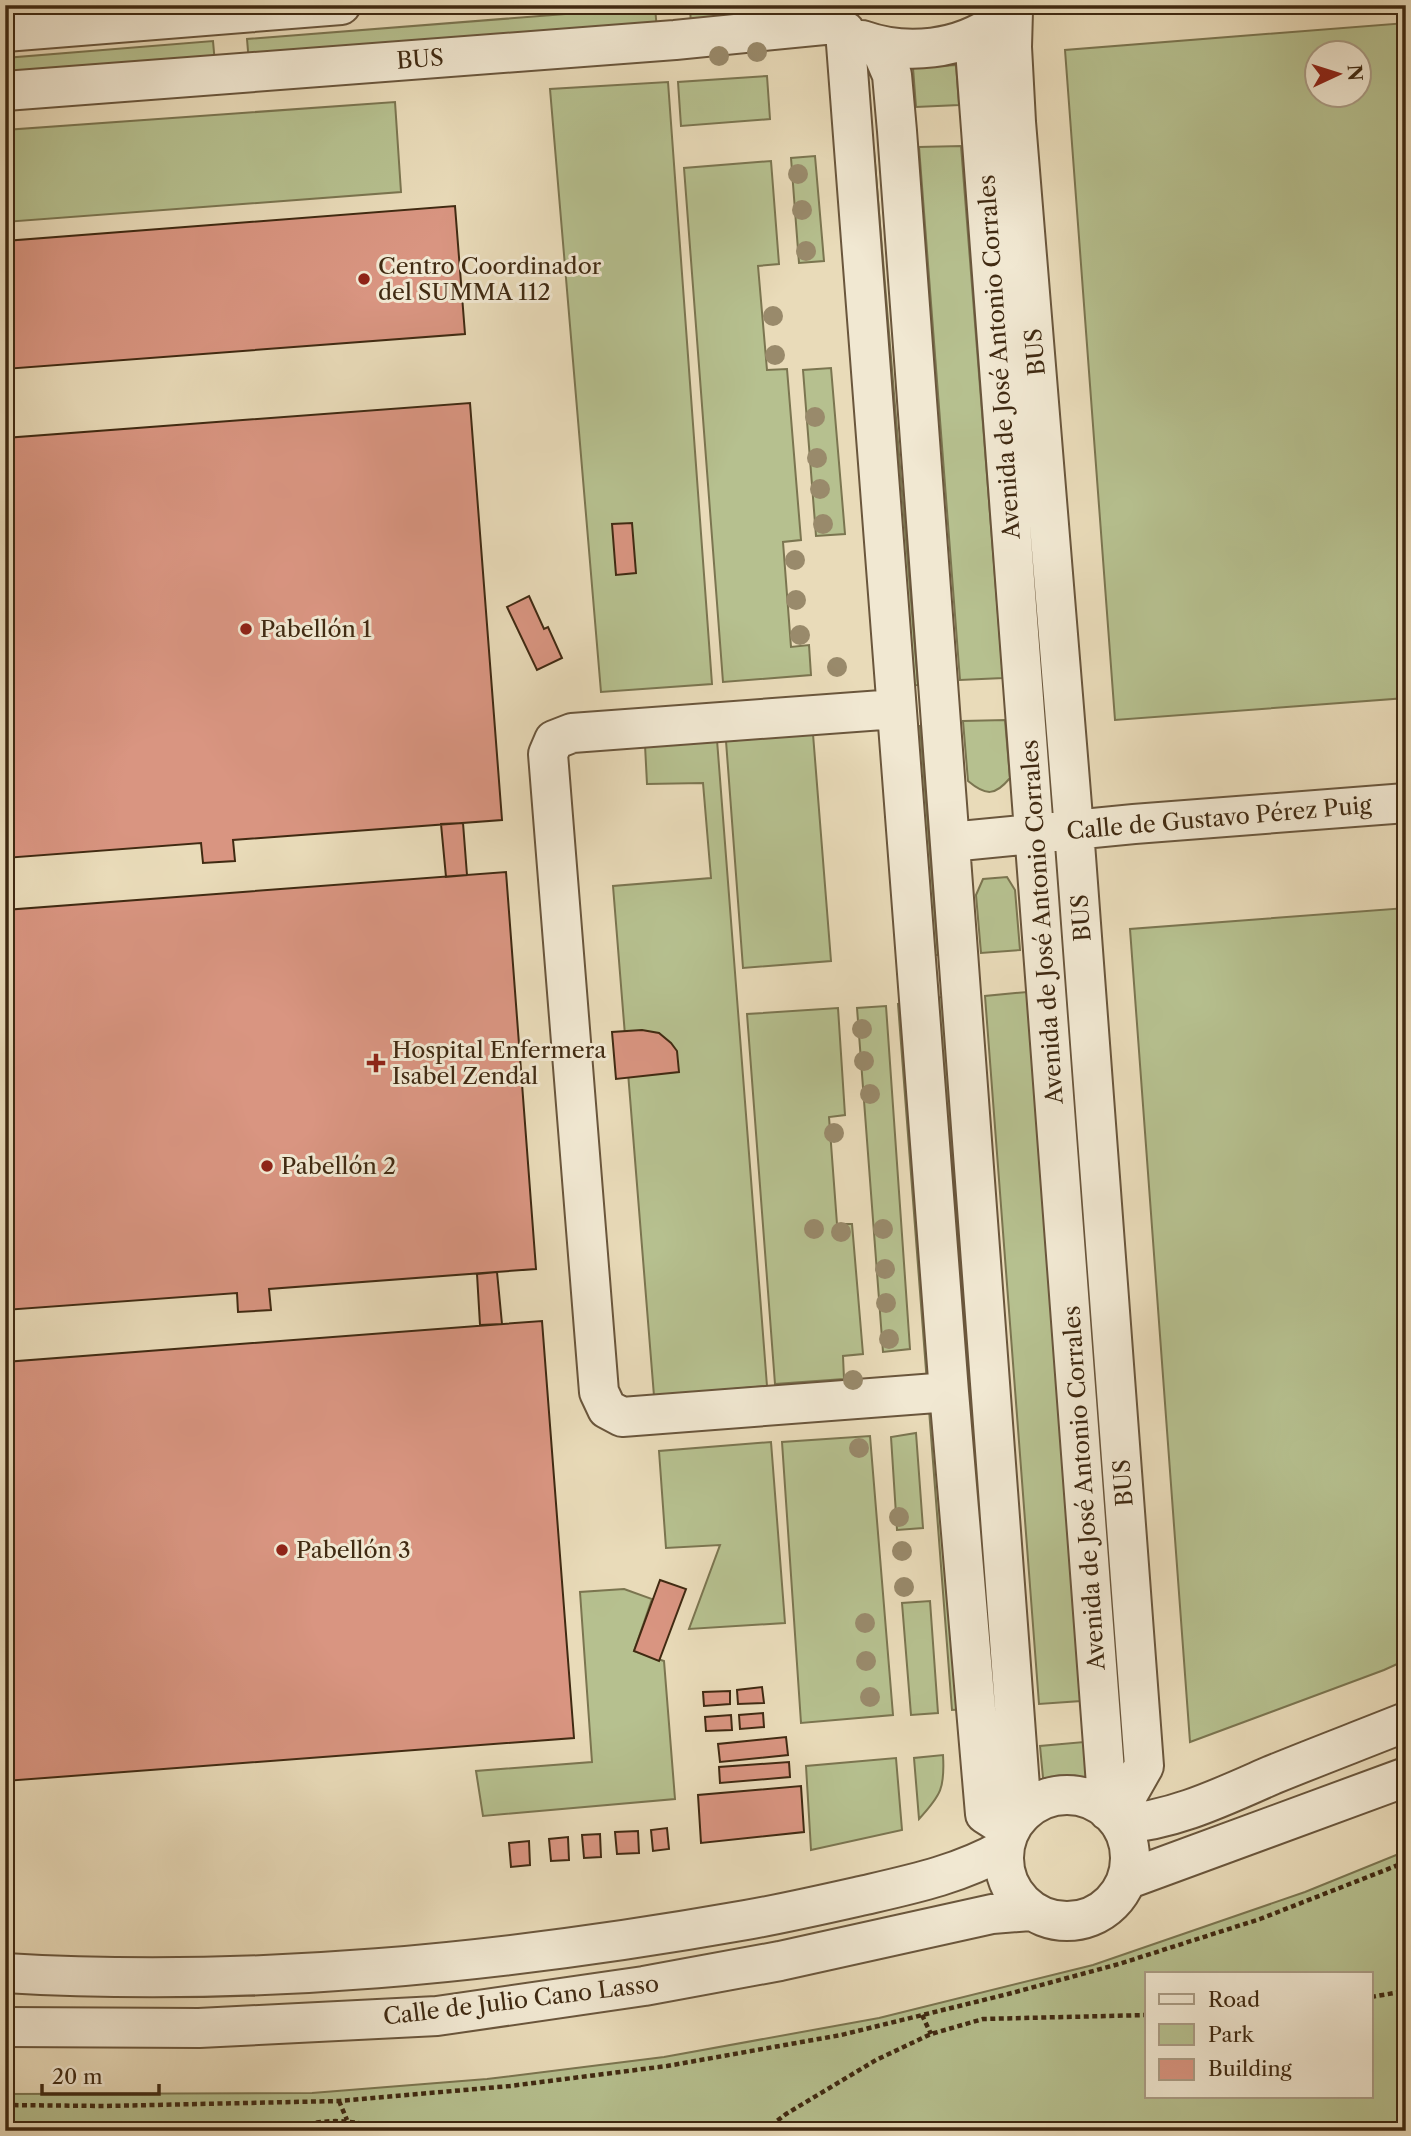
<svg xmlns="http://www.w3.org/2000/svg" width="1411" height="2136" viewBox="0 0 1411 2136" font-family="'Libre Caslon Text',serif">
	<rect width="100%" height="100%" fill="#e9dbb9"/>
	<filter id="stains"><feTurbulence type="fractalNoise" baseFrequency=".00286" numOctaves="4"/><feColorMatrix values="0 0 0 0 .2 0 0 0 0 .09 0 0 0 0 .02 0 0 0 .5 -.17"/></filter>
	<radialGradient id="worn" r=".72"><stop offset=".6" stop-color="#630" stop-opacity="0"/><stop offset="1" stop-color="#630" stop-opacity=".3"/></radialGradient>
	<!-- green -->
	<path fill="#b6c08f" stroke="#7b7550" stroke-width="2" fill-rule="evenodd" d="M690,5h77l6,9 -82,13z
		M655,7l2,23 -408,33 -2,-24z
		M1406,23v675l-291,22 -50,-670zM1316,52h42v42h-42z
		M213,41l2,23 -210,17v-23z
		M956,65l3,40 -43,2 -3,-39z
		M767,76l3,43 -89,7 -3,-44z
		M668,82l44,602 -111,8 -51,-603z
		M395,102l6,90 -396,30v-92z
		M961,146l42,532 -43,2 -41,-533z
		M874,151l44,534 -8,1 -44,-534z
		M815,156l9,105 -25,2 -8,-105z
		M771,161l8,103 -21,2 9,104 20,-1 14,171 -18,2 8,105 18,-2 2,30 -88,7 -39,-514z
		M831,368l14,166 -29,2 -13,-166z
		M1005,720l5,58c-15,18 -24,18 -42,3l-5,-60z
		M913,726h7l18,229h-7z
		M813,734l18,227 -88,7 -17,-227z
		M717,740l50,646 -113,10 -41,-510 98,-8 -8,-95 -56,1 -2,-39z
		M1007,877l8,13 5,60 -39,3 -5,-58 7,-16z
		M1406,908v752l-22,10 -194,72 -60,-813z
		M1027,992l54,709 -42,3 -54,-708z
		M942,997l53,709 -61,-708z
		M913,1003l54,706 -15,1 -54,-706z
		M886,1006l24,343 -27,3 -26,-344z
		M838,1008l7,107 -16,2 8,107h15l11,130 -20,2 1,23 -69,5 -28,-370z
		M916,1433l7,95 -26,2 -6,-93z
		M870,1436l23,279 -92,8 -19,-281z
		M771,1442l14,181 -96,6 31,-84 -54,3 -7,-97z
		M624,1589l28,10 -18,52 30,10 11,138 -192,17 -7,-45 116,-9 -12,-170z
		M930,1601l8,112 -27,2 -9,-112z
		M1084,1742l4,42 -44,4 -4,-42z
		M943,1755c2,33 -2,40 -24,64l-5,-61z
		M896,1758l6,72 -91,20 -5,-84z
		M1406,1851v280h-1401v-37l307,-1 175,-14 177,-22 215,-39 214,-53 212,-73zM1147,1973h224v123h-224z"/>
	<!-- building -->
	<path fill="#d99581" stroke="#402a12" stroke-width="2" d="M455,206l10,128 -460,35v-128z
		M470,403l32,417 -269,20 2,21 -32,2 -2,-20 -196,15v-420z
		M632,523l4,50 -20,2 -4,-51z
		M529,596l15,33 4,-2 14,31 -25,12 -30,-63z
		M463,823l4,52 -21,2 -5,-53z
		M506,872l30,397 -267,20 2,21 -33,2 -1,-19 -232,17v-400z
		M642,1030l17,3 12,10 6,8 2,21 -63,7 -4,-47z
		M497,1272l5,52 -22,1 -3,-51z
		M542,1321l32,417 -569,43v-419z
		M660,1580l26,9 -27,72 -25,-10z
		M762,1687l2,16 -26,1 -1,-14z
		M730,1691v13l-26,2 -1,-14z
		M763,1713l1,14 -24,2 -1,-14z
		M731,1715l1,15 -26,1 -1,-14z
		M786,1737l2,18 -68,7 -2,-18z
		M789,1762l1,15 -70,6 -1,-16z
		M801,1786l3,46 -103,11 -3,-48z
		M667,1828l2,21 -16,2 -2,-21z
		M638,1831l1,22 -22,1 -2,-22z
		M600,1834l1,23 -17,1 -2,-23z
		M568,1837l1,23 -18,1 -2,-22z
		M529,1841l1,24 -19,2 -2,-24z"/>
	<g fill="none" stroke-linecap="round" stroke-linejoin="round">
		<defs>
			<path id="minor" d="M1013,11l-1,36 4,75 58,708 70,936 -29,51
				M845,31l104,1361 36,422 25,16
				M5,32l336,-27
				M980,34l-4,29 132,1748
				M862,40c45,16 98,10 136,-18
				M880,47l12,28 5,56 125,1683
				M5,91l670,-51 159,-16
				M896,709l-324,24 -18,7 -6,14 51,638 8,17 15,8 327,-25
				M950,842l184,-18 272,-21
				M1004 1858a63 63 0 1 1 126 0a63 63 0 1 1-126 0Z
				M1120,1824c53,-3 104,-28 152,-49 44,-18 89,-35 134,-53
				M1126,1880l280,-103
				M5,1973c248,15 497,-10 741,-53 40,-7 79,-16 119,-25 48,-11 95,-21 139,-46
				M5,2027l194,1 238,-12 207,-30 136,-25 212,-47 39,-3"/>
		</defs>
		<!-- minor casing -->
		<use href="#minor" stroke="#6a563c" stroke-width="42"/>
		<!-- path -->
		<path stroke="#402a12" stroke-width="4.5" stroke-dasharray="5 3.5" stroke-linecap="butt" d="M1371,1997l35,-6
			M922,2015l9,19
			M339,2101l8,19
			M5,2105l101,1 233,-5 171,-15 157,-20 174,-31 167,-41 111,-30 141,-45 146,-57
			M283,2131c49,-16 67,-10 116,0
			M764,2131l22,-17 90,-54 55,-26 52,-15 164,-4"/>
		<!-- minor -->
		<use href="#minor" stroke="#f1e8d2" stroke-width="38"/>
	</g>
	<!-- trees -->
	<g fill="#998a6b">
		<circle cx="757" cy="52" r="10"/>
		<circle cx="719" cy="56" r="10"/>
		<circle cx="798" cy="174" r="10"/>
		<circle cx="802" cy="210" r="10"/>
		<circle cx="806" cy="251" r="10"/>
		<circle cx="773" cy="316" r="10"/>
		<circle cx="775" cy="355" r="10"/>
		<circle cx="815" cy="417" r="10"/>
		<circle cx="817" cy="458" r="10"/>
		<circle cx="820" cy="489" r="10"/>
		<circle cx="823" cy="524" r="10"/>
		<circle cx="795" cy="560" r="10"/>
		<circle cx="796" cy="600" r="10"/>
		<circle cx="800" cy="635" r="10"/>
		<circle cx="837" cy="667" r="10"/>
		<circle cx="862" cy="1029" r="10"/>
		<circle cx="864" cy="1061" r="10"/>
		<circle cx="870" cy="1094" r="10"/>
		<circle cx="834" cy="1133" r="10"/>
		<circle cx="814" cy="1229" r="10"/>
		<circle cx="883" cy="1229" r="10"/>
		<circle cx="841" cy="1232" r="10"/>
		<circle cx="885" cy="1269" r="10"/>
		<circle cx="886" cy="1303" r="10"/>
		<circle cx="889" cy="1339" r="10"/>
		<circle cx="853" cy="1380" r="10"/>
		<circle cx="859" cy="1448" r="10"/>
		<circle cx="899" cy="1517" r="10"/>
		<circle cx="902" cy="1551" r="10"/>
		<circle cx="904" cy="1587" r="10"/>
		<circle cx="865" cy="1623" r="10"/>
		<circle cx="866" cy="1661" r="10"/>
		<circle cx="870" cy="1697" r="10"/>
	</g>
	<!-- markers -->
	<g fill="#8f2418" stroke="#f1e8d2" stroke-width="2.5">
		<circle cx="364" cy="279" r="7"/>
		<circle cx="246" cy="629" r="7"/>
		<path d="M372.5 1052.5h7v7h7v7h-7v7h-7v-7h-7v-7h7z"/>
		<circle cx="267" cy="1166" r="7"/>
		<circle cx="282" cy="1550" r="7"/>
	</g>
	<g text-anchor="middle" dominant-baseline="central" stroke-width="6" stroke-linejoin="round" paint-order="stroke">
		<!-- street labels -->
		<g font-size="23" fill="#402a12" stroke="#f1e8d2">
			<text transform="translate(420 59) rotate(-4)">BUS</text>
			<text transform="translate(1035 352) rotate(-95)">BUS</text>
			<text transform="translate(999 357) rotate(-94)">Avenida de José Antonio Corrales</text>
			<text transform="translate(1219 818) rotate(-5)">Calle de Gustavo Pérez Puig</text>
			<text transform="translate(1081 918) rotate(-94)">BUS</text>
			<text transform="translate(1042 922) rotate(-94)">Avenida de José Antonio Corrales</text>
			<text transform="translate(1123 1483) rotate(-94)">BUS</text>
			<text transform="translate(1084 1488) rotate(-94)">Avenida de José Antonio Corrales</text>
			<text transform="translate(521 2000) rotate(-7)">Calle de Julio Cano Lasso</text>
		</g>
		<!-- poi labels -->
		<g font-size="23" fill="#402a12" stroke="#f1e8d2" text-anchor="start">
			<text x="378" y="266">Centro Coordinador<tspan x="378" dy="26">del SUMMA 112</tspan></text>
			<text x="260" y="629">Pabellón 1</text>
			<text x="392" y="1050">Hospital Enfermera<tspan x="392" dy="26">Isabel Zendal</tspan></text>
			<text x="281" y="1166">Pabellón 2</text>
			<text x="296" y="1550">Pabellón 3</text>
		</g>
	</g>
	<!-- margin -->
	<rect width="1411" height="2136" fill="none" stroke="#e9dbb9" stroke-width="28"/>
	<rect x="7" y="7" width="1397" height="2122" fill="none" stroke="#402a12" stroke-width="3.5"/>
	<rect x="14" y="14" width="1383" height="2108" fill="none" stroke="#402a12" stroke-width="2"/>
	<!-- legend -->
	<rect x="1145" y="1972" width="228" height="126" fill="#f1e8d2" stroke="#aa9c85" stroke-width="2"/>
	<rect x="1159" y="1994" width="35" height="10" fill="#f1e8d2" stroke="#aa9c85" stroke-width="2"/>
	<text x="1208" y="2007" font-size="21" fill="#402a12">Road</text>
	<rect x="1159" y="2024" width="35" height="21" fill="#b6c08f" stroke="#aa9c85" stroke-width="2"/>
	<text x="1208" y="2042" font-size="21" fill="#402a12">Park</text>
	<rect x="1159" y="2059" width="35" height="21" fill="#d99581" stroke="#aa9c85" stroke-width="2"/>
	<text x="1208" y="2076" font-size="21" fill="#402a12">Building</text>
	<!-- north arrow -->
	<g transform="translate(1338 74) rotate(86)"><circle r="33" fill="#f1e8d2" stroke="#aa9c85" stroke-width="2"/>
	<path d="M0-5L12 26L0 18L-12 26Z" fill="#8f2418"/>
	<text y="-10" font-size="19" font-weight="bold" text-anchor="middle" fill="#402a12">N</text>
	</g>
	<!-- scale -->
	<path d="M42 2084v10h117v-10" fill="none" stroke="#402a12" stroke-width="3.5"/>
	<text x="52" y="2084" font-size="21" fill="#402a12" stroke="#f1e8d2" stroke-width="5" paint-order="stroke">20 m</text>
	<rect width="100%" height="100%" filter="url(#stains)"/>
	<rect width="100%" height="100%" fill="url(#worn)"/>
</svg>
